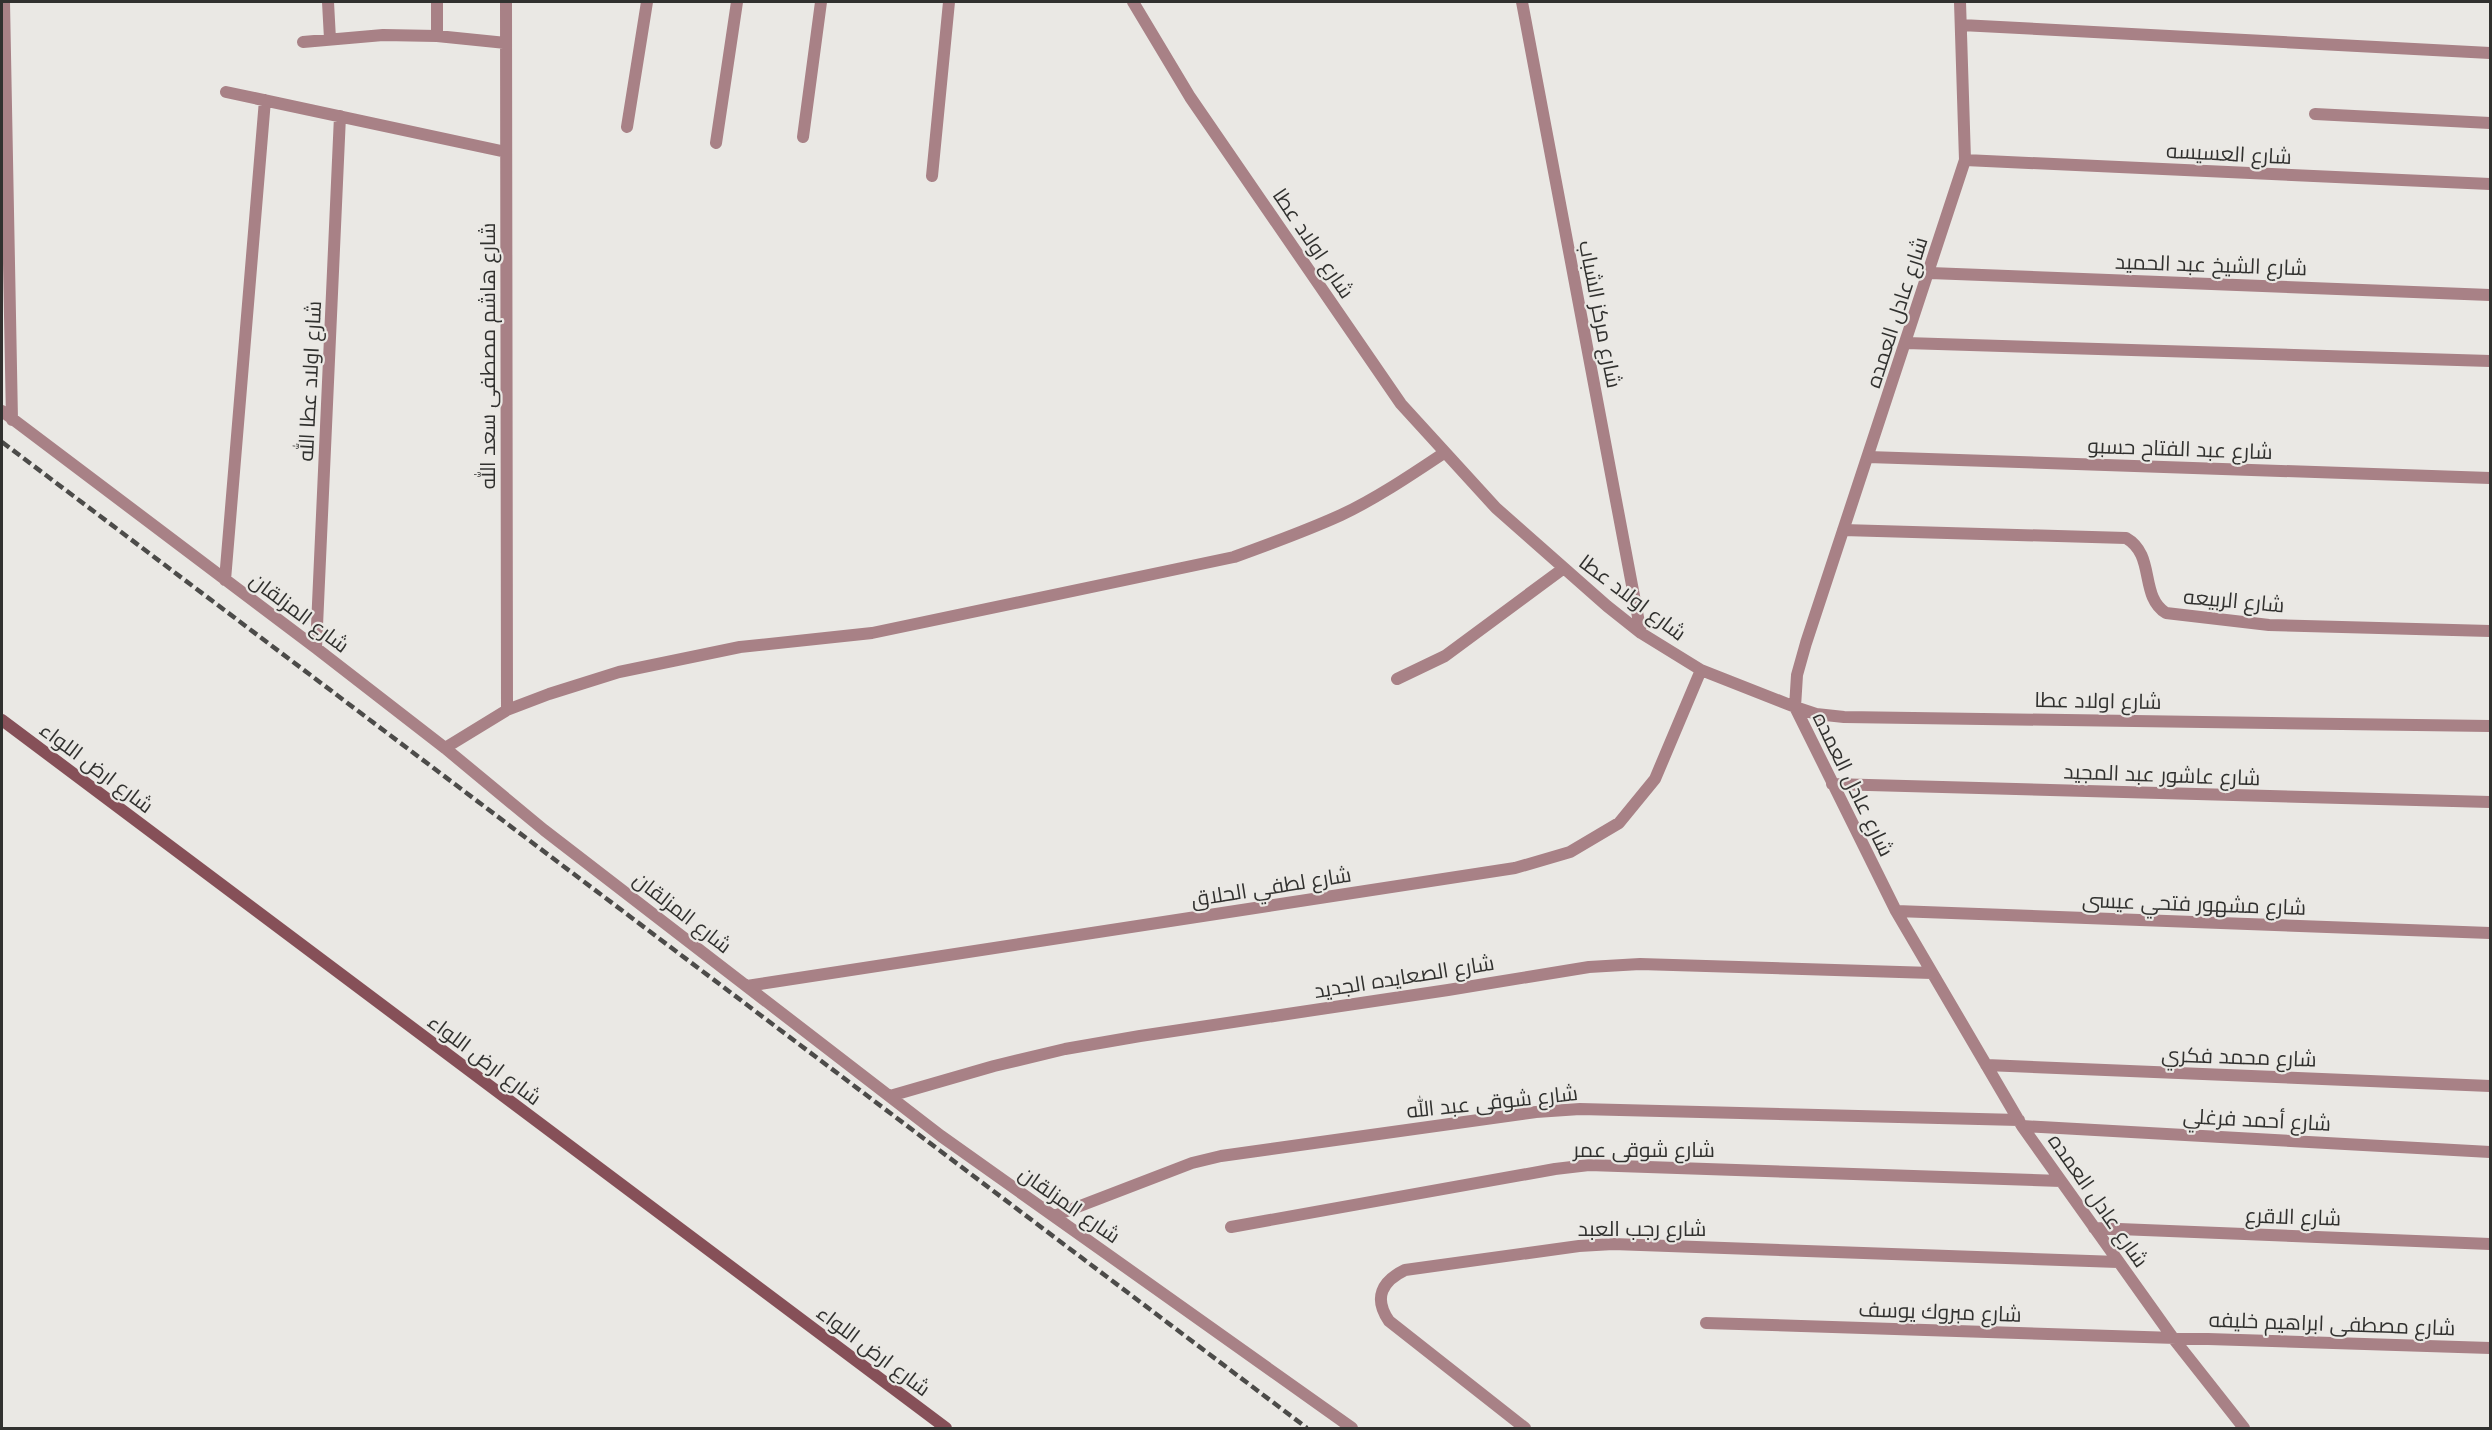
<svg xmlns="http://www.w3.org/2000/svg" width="2492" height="1430" viewBox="0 0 2492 1430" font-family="Quicksand,Cairo,sans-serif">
	<rect width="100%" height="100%" fill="#eae8e4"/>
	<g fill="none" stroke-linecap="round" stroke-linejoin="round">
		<!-- street -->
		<path stroke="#a88186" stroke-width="12" d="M4,2l8,418
			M328,2l2,37
			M506,2l1,708
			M1133,2l57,95 211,307 95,104 111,98 34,27 60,37 94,37 21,7 28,3 646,9
			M1522,2l119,631
			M1960,2l5,158 -159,483 -9,32 -2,32 101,204 126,215 151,212 71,90
			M1961,25l529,28
			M437,36v-34
			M303,42l80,-7 54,1 69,7
			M226,92l280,60
			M2315,114l175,9
			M627,127l20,-125
			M803,137l18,-135
			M716,143l21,-141
			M1965,160l525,24
			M932,176l17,-174
			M1930,273l560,22
			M1906,343l584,18
			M2,411l314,237 129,100 99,82 397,306 411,292
			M1868,457l622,21
			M1843,530l283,8c30,17 13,58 40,75l103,12 221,6
			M225,580l40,-480
			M316,648l24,-532
			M1397,679l48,-23 119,-88
			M445,748l62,-38 42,-16 70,-22 121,-25 132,-14 362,-76c36,-13 72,-26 107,-42 36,-17 70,-40 103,-62
			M1832,784l658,18
			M1896,911l594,22
			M747,986l768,-118 55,-16 49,-29 36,-44 46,-109
			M1986,1065l504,21
			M890,1096l104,-30 71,-17 75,-13 308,-46 141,-23 51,-3 292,9
			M2022,1126l468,26
			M1054,1216l138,-53 29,-7 315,-44 44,-3 439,11
			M1231,1227l324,-58 34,-4 472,16
			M2094,1228l396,16
			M1706,1323l784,25
			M1525,1428l-136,-107c-16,-23 -7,-40 16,-51l174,-24 34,-2 505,18"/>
		<!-- secondary -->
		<path stroke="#865058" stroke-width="12" d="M2,720l944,708"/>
		<!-- rail -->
		<path stroke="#4c4b49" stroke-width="4.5" stroke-dasharray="9 4.5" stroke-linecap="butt" d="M2,442l1305,986"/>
	</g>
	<g text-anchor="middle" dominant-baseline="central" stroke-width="4.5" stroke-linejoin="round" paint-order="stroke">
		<!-- street labels -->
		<g font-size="21" fill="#31312f" stroke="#eae8e4">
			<text transform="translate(2229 153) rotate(3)">شارع العسيسه</text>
			<text transform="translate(1314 243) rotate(56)">شارع اولاد عطا</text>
			<text transform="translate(2211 264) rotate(2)">شارع الشيخ عبد الحميد</text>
			<text transform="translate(1896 312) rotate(-72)">شارع عادل العمده</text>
			<text transform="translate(1601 314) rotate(79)">شارع مركز الشباب</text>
			<text transform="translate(487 356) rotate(-90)">شارع هاشم مصطفى سعد الله</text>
			<text transform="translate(309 381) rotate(-87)">شارع اولاد عطا الله</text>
			<text transform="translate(2180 448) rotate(2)">شارع عبد الفتاح حسبو</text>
			<text transform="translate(1633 597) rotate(37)">شارع اولاد عطا</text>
			<text transform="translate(2234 600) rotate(5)">شارع الربيعه</text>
			<text transform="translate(300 612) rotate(37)">شارع المزلقان</text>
			<text transform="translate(2098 700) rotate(1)">شارع اولاد عطا</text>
			<text transform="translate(97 767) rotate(37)">شارع ارض اللواء</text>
			<text transform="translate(2162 774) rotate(2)">شارع عاشور عبد المجيد</text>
			<text transform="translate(1854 784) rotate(64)">شارع عادل العمده</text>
			<text transform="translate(1271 886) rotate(-9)">شارع لطفي الحلاق</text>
			<text transform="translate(2194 903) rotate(2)">شارع مشهور فتحي عيسى</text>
			<text transform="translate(683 912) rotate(38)">شارع المزلقان</text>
			<text transform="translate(1404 976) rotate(-9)">شارع الصعايده الجديد</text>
			<text transform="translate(2239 1056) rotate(2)">شارع محمد فكري</text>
			<text transform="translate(485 1059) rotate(37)">شارع ارض اللواء</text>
			<text transform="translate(1492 1101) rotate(-6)">شارع شوقى عبد الله</text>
			<text transform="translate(2257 1119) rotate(3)">شارع أحمد فرغلي</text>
			<text x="1644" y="1149">شارع شوقى عمر</text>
			<text transform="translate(2099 1200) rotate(55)">شارع عادل العمده</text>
			<text transform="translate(1070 1204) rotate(35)">شارع المزلقان</text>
			<text transform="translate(2293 1216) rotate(2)">شارع الاقرع</text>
			<text x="1642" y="1228">شارع رجب العبد</text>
			<text transform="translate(1940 1311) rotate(2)">شارع مبروك يوسف</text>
			<text transform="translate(2332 1323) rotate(2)">شارع مصطفى ابراهيم خليفه</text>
			<text transform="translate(874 1350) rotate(37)">شارع ارض اللواء</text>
		</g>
	</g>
	<!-- border -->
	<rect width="2492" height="1430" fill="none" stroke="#31312f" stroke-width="6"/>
</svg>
